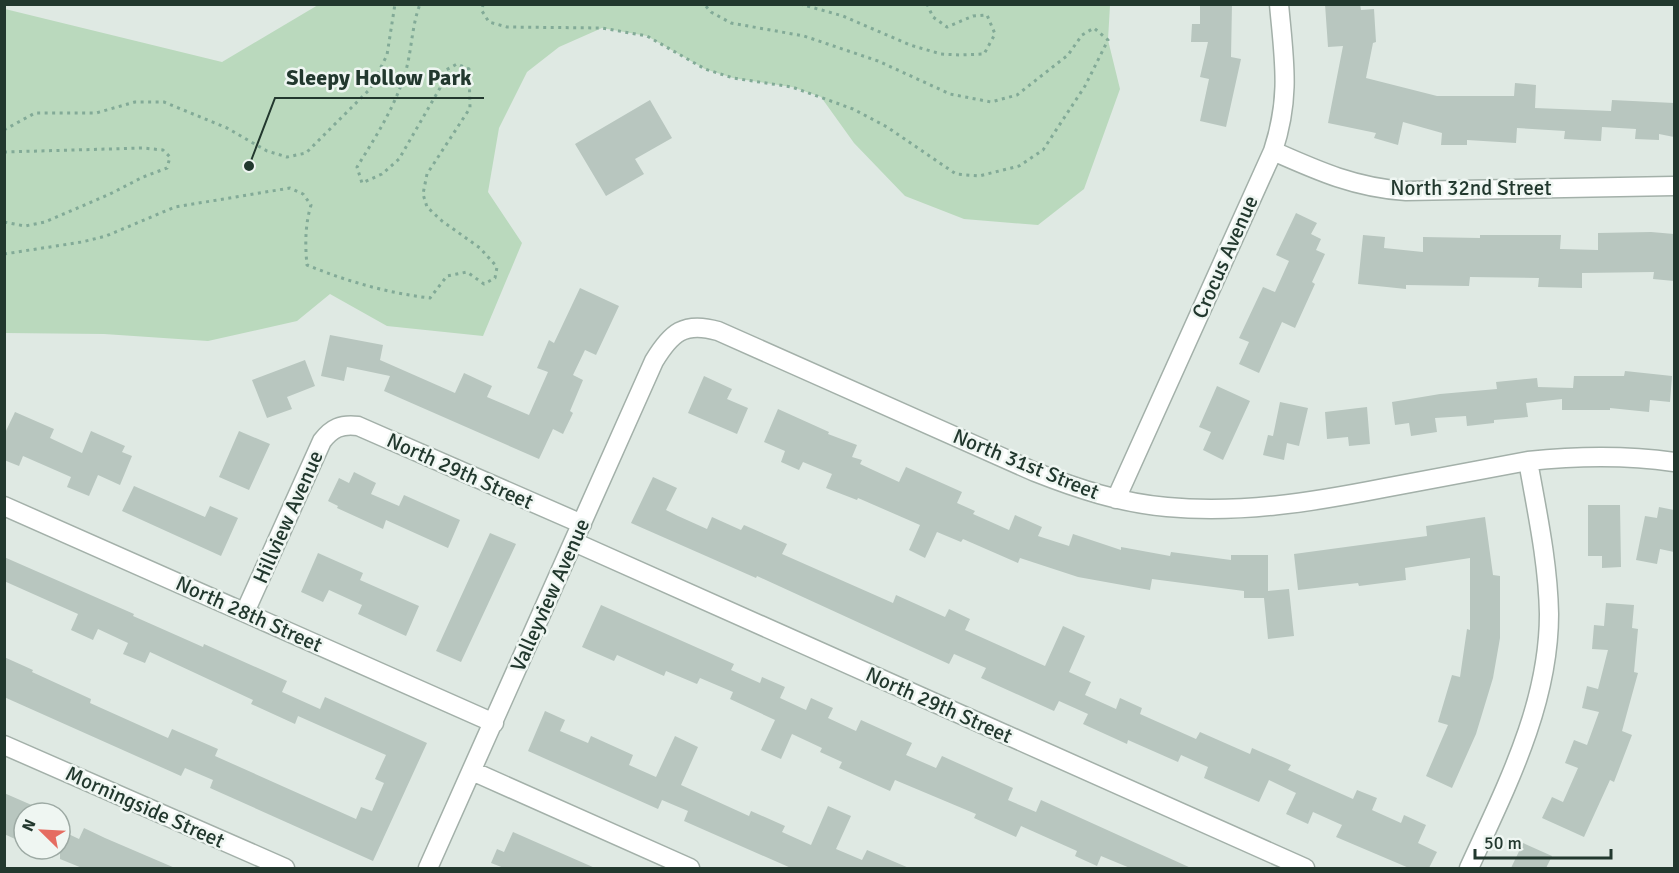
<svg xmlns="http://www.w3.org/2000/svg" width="1679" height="873" viewBox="0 0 1679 873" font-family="Signika,sans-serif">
	<rect width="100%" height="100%" fill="#dfe9e3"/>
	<!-- green -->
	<path fill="#bad9bd" d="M318,5h792l-2,35 12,49 -36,100 -46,36 -74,-6 -59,-23 -51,-53 -33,-46 -29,-10 -59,-9 -28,-9 -58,-33 -45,-8 -43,19 -32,25 -28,56 -11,64 34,51 -39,93 -96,-10 -57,-32 -33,27 -89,20 -104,-7 -99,-1v-324l217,53z"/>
	<!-- building -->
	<path fill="#b8c6bf" d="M1200,4h32l-1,53 10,2 -15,68 -26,-6 9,-42 -9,-2 8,-35h-17l1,-18h8z
		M1325,4h35l1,6 13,-1 2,33 -3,1 -7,35 71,18h77l1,-13 21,2 -1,23 76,3 1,-11 62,3v34l-15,-3v6l-24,-1 1,-10 -34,-2 -1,14 -37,-2 1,-8 -48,-3 -1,15 -49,-3v5h-26l1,-12 -39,-11 -5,23 -24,-7 2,-5 -48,-10 15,-77 -15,1z
		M650,100l22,38 -37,21 9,15 -38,22 -31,-52z
		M1296,213l21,10 -6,11 10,5 -5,11 9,4 -13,28 3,2 -20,44 -13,-6 -23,51 -20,-9 10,-22 -10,-4 24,-51 12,5 14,-31 -13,-6z
		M1651,232l23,2v47l-21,-2 1,-7 -72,1v15l-44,-1 1,-9 -69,-1 -1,9 -63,-1v4l-48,-5 5,-49 22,2 -1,11 39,4v-15l57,1v-3h81l-1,14 38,1v-17z
		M580,288l39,18 -23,49 -11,-5 -12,25 10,5 -13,31 3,2 -10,21 -10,-5 -14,30 -155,-68 6,-15 -43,-9 -3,14 -23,-5 9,-41 53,10 -3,15 75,33 9,-20 28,13 -5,11 42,18 19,-43 -11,-4 12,-28 5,3z
		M305,360l10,26 -28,11 5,12 -25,9 -15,-38z
		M1625,371l47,5 -2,26 -20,-2 -1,12 -39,-4v2h-48v-11l-36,4 2,14 -34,3v3l-27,3 -1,-10 -31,2 2,14 -26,4 -2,-13 -14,2 -3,-23 48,-8 57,-5 -1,-7 41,-4 1,9 35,1 1,-12h50z
		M704,376l28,13 -5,10 21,9 -11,26 -49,-21z
		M1217,386l33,15 -27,59 -20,-10 8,-18 -12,-5z
		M1280,402l28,6 -9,38 -12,-3 -3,17 -21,-5 5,-20 5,1z
		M1367,407l3,37 -21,2 -1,-9 -21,2 -2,-27z
		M778,409l51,23 -1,2 29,11 -5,12 10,3 -2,4 39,18 7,-15 56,25 -5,11 18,8 -2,3 36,16 6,-15 27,12 -4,9 31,10 4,-12 48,16v-3l49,9 1,-4 60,8v-5h37v36l21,-2 5,47 -26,3 -4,-41h-20v-7l-92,-12 -2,11 -72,-13 -58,-19 -2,5 -55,-24 -2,3 -24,-10 -12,26 -16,-8 11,-25 -62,-27 -1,2 -31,-12 6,-14 -29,-12 -4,8 -18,-8 4,-11 -21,-9z
		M15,412l39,17 -4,9 32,15 9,-22 34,15 -3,6 10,4 -12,29 -22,-10 -9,21 -22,-9 4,-10 -48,-21 -4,10 -15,-6v-25z
		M239,431l31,13 -21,46 -30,-13z
		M354,472l22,11 -5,11 28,12 5,-11 56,25 -12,28 -62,-28 -3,9 -46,-21 1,-2 -10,-5 11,-23 10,5z
		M653,477l24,11 -11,22 12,6 29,13 5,-12 29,13 3,-5 43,19 -5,10 111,49 3,-8 49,22 4,-8 21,10 -5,11 80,36 18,-40 22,10 -16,36 22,10 -6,13 31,14 4,-11 22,10 -2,6 56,25 4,-7 50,22 2,-6 39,17 -3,5 65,29 4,-9 20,8 -5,12 29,13 3,-8 22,10 -8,18 19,9 -8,16h-20l-73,-31 6,-12 -29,-13 -5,12 -22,-10 10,-21 -27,-13 -10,22 -55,-24 4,-11 -27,-12 -3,7 -50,-22 -1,4 -44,-20 5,-10 -29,-13 -5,10 -73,-33 5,-10 -32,-14 -5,10 -192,-88 -1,2 -125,-55z
		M134,486l71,31 5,-11 28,12 -17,38 -99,-45z
		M1588,505h32l1,62 -19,1v-12h-14z
		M1659,507l15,3v42l-14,-3 -3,15 -21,-4 9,-44 12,2z
		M1485,517l8,58 7,1v62l-7,40 -17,56 -24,54 -26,-12 22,-51 -10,-3 14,-47 8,2 7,-48 3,1v-72l-65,10 1,12 -47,6 -1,-3 -60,7 -4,-36 133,-18 -1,-10z
		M490,533l26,11 -55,118 -25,-11z
		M318,553l45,20 -3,7 59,26 -13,30 -48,-22 4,-9 -33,-15 -6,12 -22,-10z
		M4,557l130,57 -1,2 70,31 1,-3 83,37 -5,11 38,17 5,-12 102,46 -54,118 -163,-73 3,-8 -28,-12 -4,8 -177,-79v-40l29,13 -1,2 59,27 -1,4 78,35 4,-9 46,20 -3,7 141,63 5,-12 11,4 12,-28 -9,-4 11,-24 -88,-39 -3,8 -44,-20 2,-4 -103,-48 -5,11 -22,-9 5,-11 -30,-14 -5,11 -22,-10 7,-16 -74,-33z
		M1606,603l28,2 -2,23 6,1 -4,43 4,1 -16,58 10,4 -18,47 -4,-2 -26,57 -42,-19 10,-21 11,5 15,-34 -13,-5 9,-23 13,5 12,-33 -17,-4 5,-22 11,3 10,-39 -16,-1 2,-24 10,1z
		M601,605l133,59 -3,6 29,13 2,-6 23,10 -5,11 26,12 5,-12 22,10 -5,10 28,13 5,-11 51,23 -6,12 30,13 6,-12 71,32 -5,12 28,12 5,-12 150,68h-61l-29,-12 -4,10 -22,-10 2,-5 -56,-25 -5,11 -42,-19 2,-4 -81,-34 -5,11 -51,-23 3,-6 -22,-10 2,-4 -30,-14 -11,25 -20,-9 14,-30 -45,-21 3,-7 -33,-14 -3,6 -31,-13 -2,5 -47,-21 -3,6 -32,-14z
		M545,711l20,9 -5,11 28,12 3,-7 42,19 -4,10 27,12 19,-41 23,11 -17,38 68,31 2,-5 34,15 -3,6 29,13 17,-39 23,10 -15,33 26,11 5,-10 42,18h-118l-107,-47 4,-10 -26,-11 -4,9 -130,-58z
		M4,793l46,20h-26v30l-20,-9z
		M84,828l21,10 70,30h-93l-22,-9v-29l19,9z
		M513,832l82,36h-91l-13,-5 6,-14 7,3z
		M1523,843l29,13 -6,12h-35z"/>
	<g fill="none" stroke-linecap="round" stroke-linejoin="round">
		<defs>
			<path id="minor" d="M1273,151c45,20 83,37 133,40l268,-5
				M1116,499l157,-348c18,-55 11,-91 6,-147
				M4,506l490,217
				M574,542l731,326
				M245,612l77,-171c10,-13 19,-17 36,-15l224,98
				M4,745l281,123
				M472,771l218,97
				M428,868l226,-507c17,-28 30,-40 64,-30l317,141c43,17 86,31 132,35 73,7 146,-5 217,-19 48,-9 96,-18 144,-27 49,-5 97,-6 146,1
				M1469,868c37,-81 80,-163 80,-254 -1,-52 -12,-102 -21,-153"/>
		</defs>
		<!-- minor casing -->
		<use href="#minor" stroke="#a3b0a9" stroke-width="21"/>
		<!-- path -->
		<path stroke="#82aa97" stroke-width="3" stroke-dasharray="3 4.5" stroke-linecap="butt" d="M483,4l-1,7 7,11 18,5 95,1 45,8 58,33 28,9 59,9 61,22 34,18 69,47 23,2 40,-10 24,-16 42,-64 23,-46 -14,-12 -12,7 -14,20 -51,40 -26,7 -41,-8 -72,-33 -74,-25 -73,-13 -20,-11 -7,-8
			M800,4l43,12 67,29 31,9 19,1 24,-1 11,-20 -8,-19 -14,1 -26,11 -14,-10 -6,-13
			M4,130l31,-17h61l39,-11h29l63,26 40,23 20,6 19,-4 64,-64 17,-34 8,-51
			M4,152l139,-4 20,2 7,7 -3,11 -24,9 -33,17 -65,28 -20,4 -21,-4
			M4,254l78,-12 24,-6 69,-29 115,-19 13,6 8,11c-6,20 -6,40 -4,60 39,16 80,28 123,33l17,-22 20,-4 17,12 11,-6 2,-11 -17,-19 -38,-27 -15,-14 -4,-13 4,-20 43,-66 -1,-39 -12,-5 -11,6 -6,18 -41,71 -17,15 -20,9 -5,-16c18,-29 36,-57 47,-90 8,-24 7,-49 16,-73"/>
		<!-- minor -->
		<use href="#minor" stroke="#fff" stroke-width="18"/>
	</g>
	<g text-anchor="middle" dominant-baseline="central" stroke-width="5" stroke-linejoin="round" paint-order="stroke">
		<!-- street labels -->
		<g font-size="21" fill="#22382e" stroke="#eff6f2">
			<text x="1471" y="188">North 32nd Street</text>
			<text transform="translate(1225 257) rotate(-66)">Crocus Avenue</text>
			<text transform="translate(1026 464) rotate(22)">North 31st Street</text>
			<text transform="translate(460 471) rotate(24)">North 29th Street</text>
			<text transform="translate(288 517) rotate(-66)">Hillview Avenue</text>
			<text transform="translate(550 595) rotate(-66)">Valleyview Avenue</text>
			<text transform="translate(249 614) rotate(24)">North 28th Street</text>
			<text transform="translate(939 705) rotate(24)">North 29th Street</text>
			<text transform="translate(145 807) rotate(24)">Morningside Street</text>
		</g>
	</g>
	<!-- callouts -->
	<path fill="none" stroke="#22382e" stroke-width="2" d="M249 166L275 98H484"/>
	<circle fill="#22382e" stroke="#eff6f2" stroke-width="2" cx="249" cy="166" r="6"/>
	<g font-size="22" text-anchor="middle" font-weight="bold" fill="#22382e" stroke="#eff6f2" stroke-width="5" stroke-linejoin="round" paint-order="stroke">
		<text x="379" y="85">Sleepy Hollow Park</text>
	</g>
	<!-- border -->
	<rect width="1679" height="873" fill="none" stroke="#22382e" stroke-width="12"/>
	<!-- north arrow -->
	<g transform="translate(42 831) rotate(294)"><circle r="28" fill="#eff6f2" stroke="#9daaa4" stroke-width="1.5"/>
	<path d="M0-4.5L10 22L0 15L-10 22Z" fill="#e56c61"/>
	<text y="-9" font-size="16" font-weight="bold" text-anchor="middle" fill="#22382e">N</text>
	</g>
	<!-- scale -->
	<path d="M1475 849v9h136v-9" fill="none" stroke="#22382e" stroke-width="3"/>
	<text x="1484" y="849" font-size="18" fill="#22382e" stroke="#eff6f2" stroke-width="4.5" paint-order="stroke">50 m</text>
</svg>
